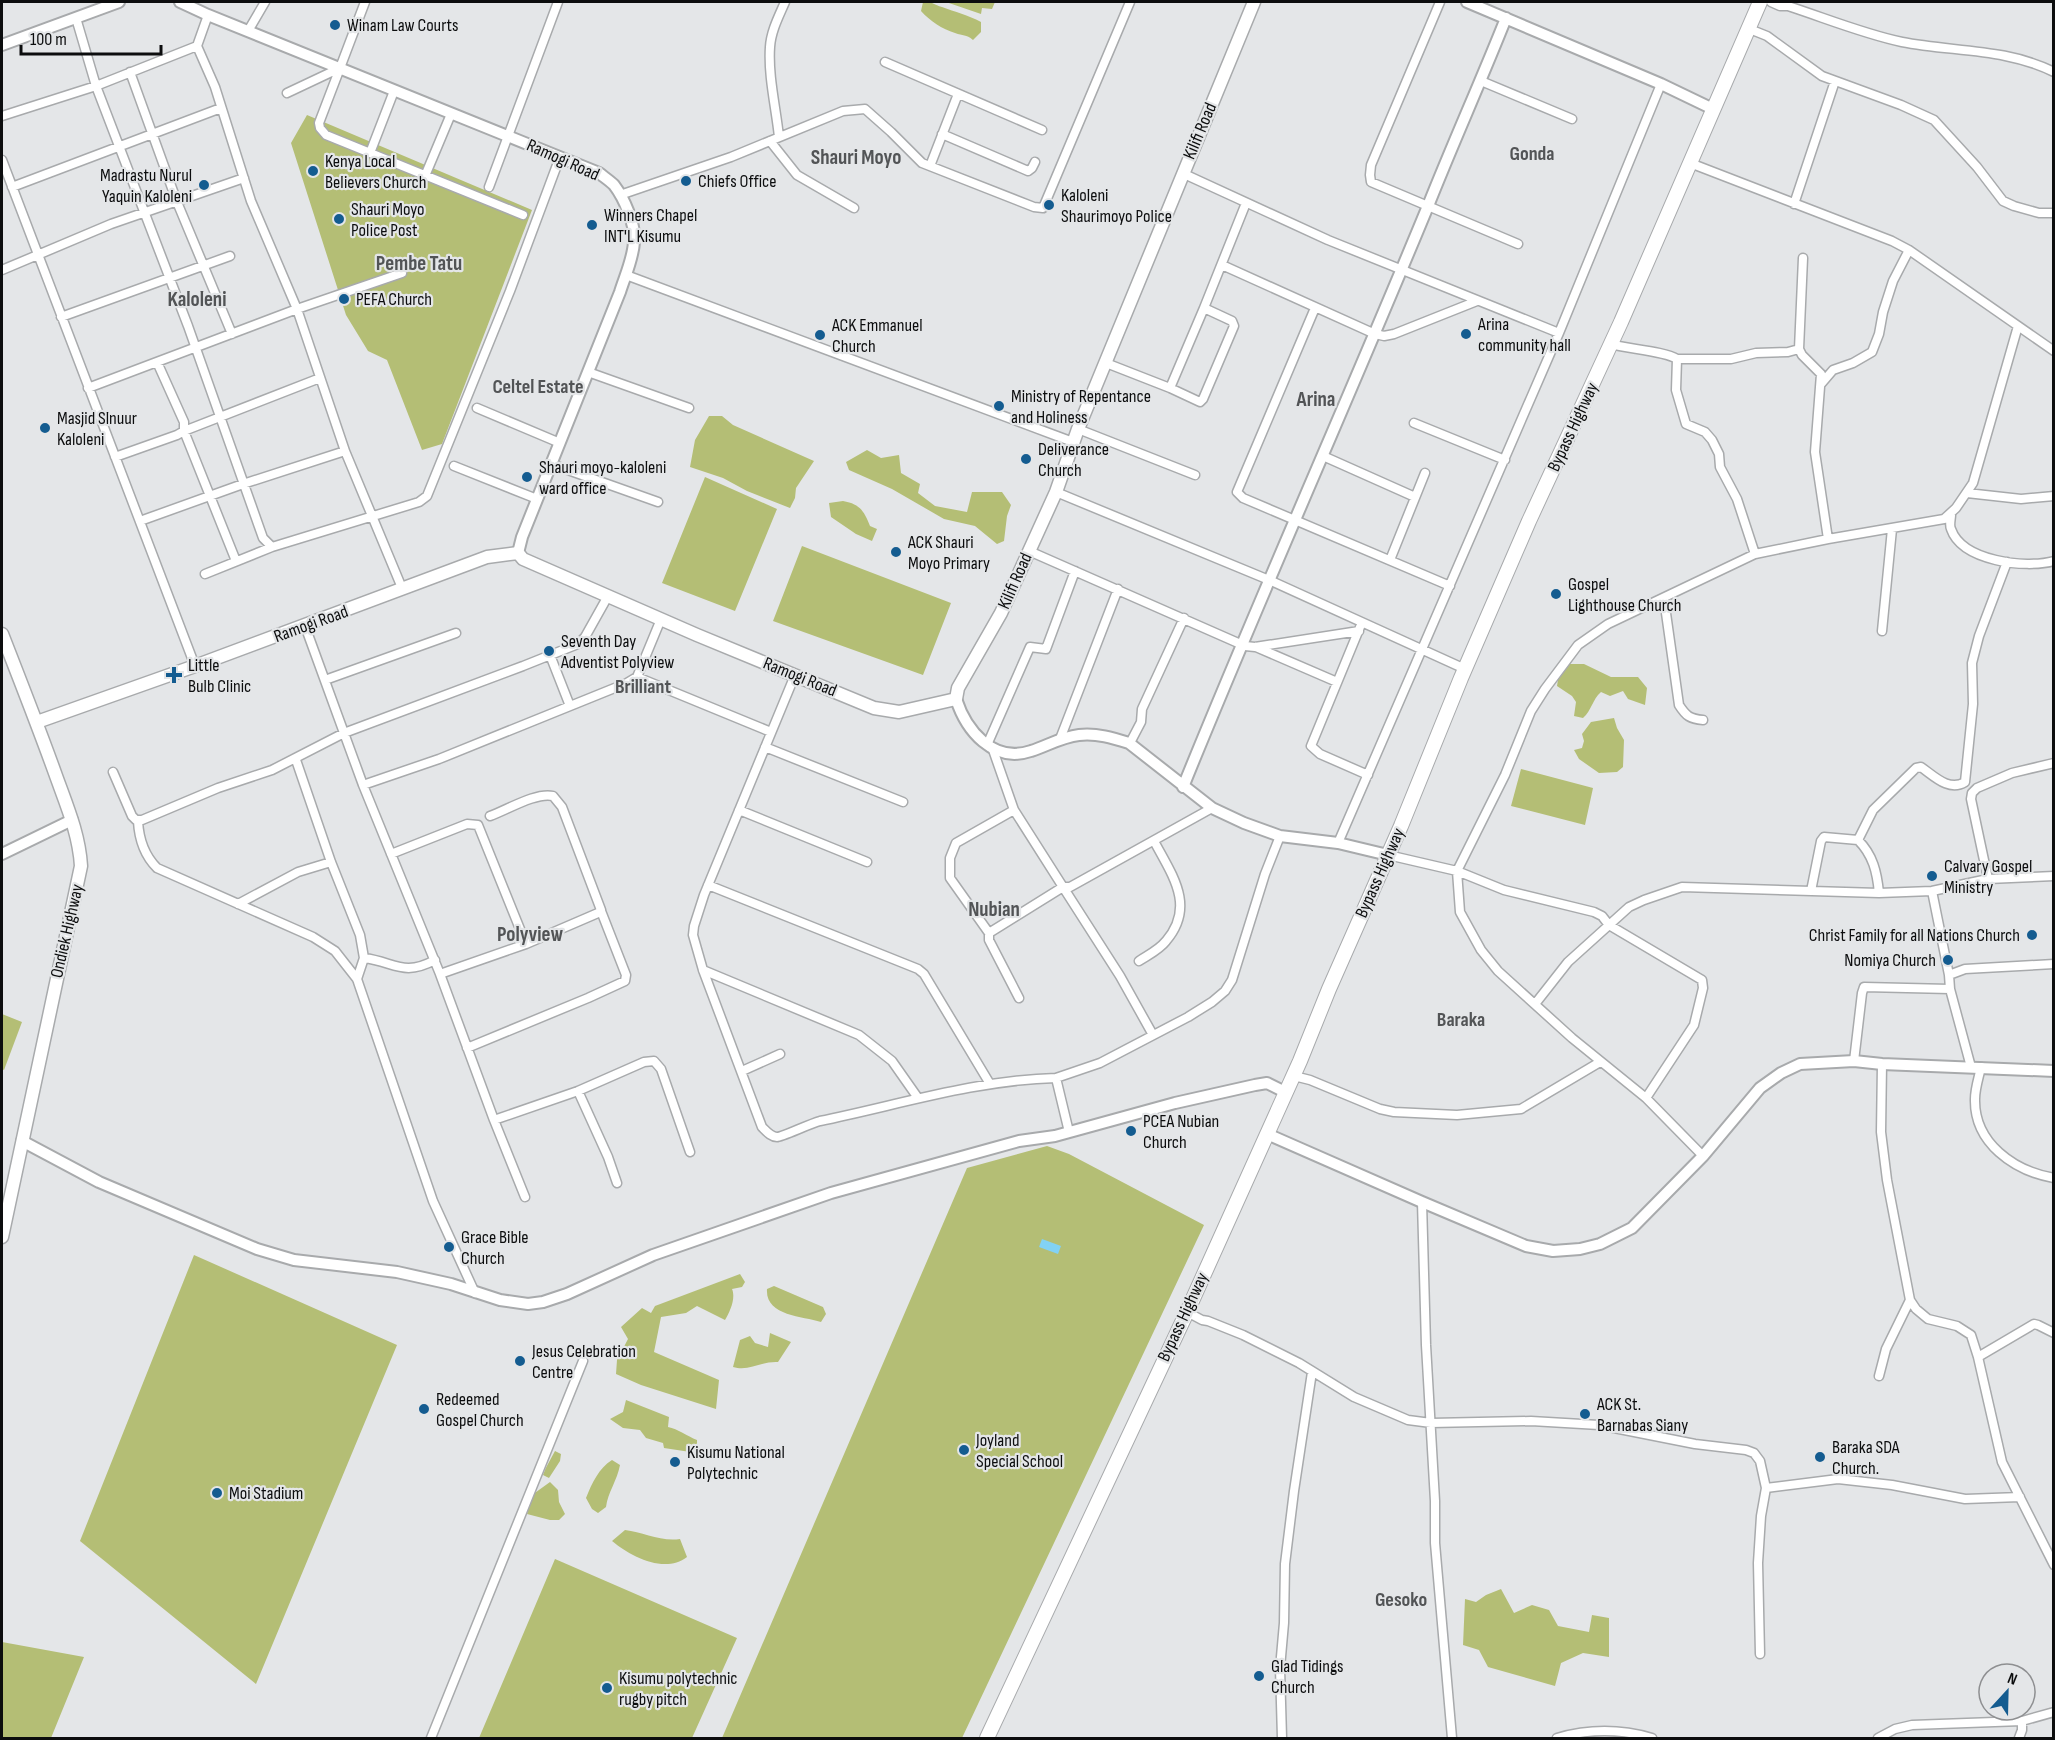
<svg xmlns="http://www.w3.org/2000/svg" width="2055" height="1740" viewBox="0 0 2055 1740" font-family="'Sofia Sans Condensed',sans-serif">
	<rect width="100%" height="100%" fill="#e4e6e8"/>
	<!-- green -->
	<path fill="#b4be75" d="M923,2c10,-1 10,3 19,5 13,5 26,8 39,15v10l-8,8c-7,-6 -10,-4 -18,-7 -13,-4 -25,-12 -34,-22z
		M946,2h49l-3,7 -10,-1 -1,6z
		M307,115l225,95 -90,234 -20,6 -35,-90 -19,-9 -22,-36 -55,-172z
		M709,416h13l11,9 81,36 -18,27 -1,10 -5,10 -43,-17 -24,-13 -33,-11 5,-27z
		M867,450l14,8 18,-3 2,18 19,11 -2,9 17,13 32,6 5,-20h30l9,13 -4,11 -3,25 -7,3 -22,-18 -31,-7 -52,-30 -43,-19 -3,-8z
		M705,477l72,32 -42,102 -73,-28z
		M843,501c17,3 21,10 27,25l7,3 -5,12 -16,-7 -25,-17 -2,-14z
		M802,546l149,57 -28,72 -150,-54z
		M1566,664h18l27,13h27l9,11 -2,17 -17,-6 -5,-8 -13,5 -9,-4c-9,8 -9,18 -18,26l-9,-2 2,-14 -4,-6 -15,-10 2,-13z
		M1614,718l3,10 7,12 -1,27 -6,5 -18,1 -20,-14 -5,-9 8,-2 2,-7 -2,-7 9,-12z
		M1521,769l72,19 -8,37 -74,-19z
		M2,1014l20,8 -18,48 -2,-1z
		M1047,1146l22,8 135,71 -242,513h-240l245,-570z
		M194,1255l203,90 -141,339 -176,-143z
		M740,1274l5,8 -3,5 -10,2c4,9 -2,23 -7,31l-28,-14 -11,7 -25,4 -7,35 65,28 -3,29 -75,-24 -25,-11 1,-14 11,-21 -7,-12 21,-19 9,5 4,-7z
		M774,1286l49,21 3,7 -5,8c-19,-6 -56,-6 -54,-33z
		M770,1333l21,9 -13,20c-17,-1 -29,10 -45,5l7,-27 10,-4 5,7 13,4z
		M626,1400l43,17 -1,10c10,2 19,9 29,13v13l-33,-5 -1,-5 -17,-5 -6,-8 -17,-2 -13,-9 13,-7z
		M555,1451l6,3 -1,7 -11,17 -6,-3c3,-9 8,-16 12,-24z
		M612,1460l8,5c-3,16 -12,27 -14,42l-8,6 -6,-4 -6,-11c6,-15 13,-30 26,-38z
		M550,1482l8,8 1,12 6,12 -6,6h-9l-23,-6 5,-19z
		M625,1530c18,2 36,12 55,9l7,18c-22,17 -56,0 -75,-16z
		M555,1559l182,79 -45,100h-213z
		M1501,1589l13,24 18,-8 17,5 9,16 31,6 3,-17 17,3v39l-26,-4 -22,10 -6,23 -67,-19 -9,-17 -16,-5 2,-46 11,3 10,-7z
		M2,1642l82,15 -33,81h-49z"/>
	<!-- water -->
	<path fill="#82d2f5" d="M1042,1239l19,7 -3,8 -19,-7z"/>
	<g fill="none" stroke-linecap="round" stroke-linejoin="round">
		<defs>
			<path id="minor" d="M1440,2l-69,163 -1,10 1,7 147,62
				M1771,2l9,4h8c37,12 76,28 114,36 51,10 104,6 152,30
				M208,15l-11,31 18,41 36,114 46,108 48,142 57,137
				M76,18l20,68 92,240 75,212 9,9 147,-45 8,-6 83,-205 50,-134
				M1747,28l20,8 55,40 79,29 33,15 43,47 26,34 11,5 25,7h15
				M248,31l17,-29
				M885,62l157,68
				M340,68l-21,55 1,5 6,7 197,80
				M130,72l47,130 55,132
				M1481,81l91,38
				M287,93l53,-25 25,-66
				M2,116l94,-30 101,-40
				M942,134l86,37 4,-3 3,-6
				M779,137c-3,-29 -11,-61 -9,-90 1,-16 9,-31 15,-45
				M770,141l27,34 57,33
				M370,153l24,-62
				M2,160l193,506
				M1690,163l202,78 17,9 145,101
				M930,166l28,-72
				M1182,173l146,67 231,93
				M425,176l26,-62
				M12,187l209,-79
				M489,187l69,-185
				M620,195l111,-38 112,-46 22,-2 26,23 31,31 112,44 9,1 87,-206
				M1794,204l41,-123
				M1803,258l-4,91 3,6 19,19 -6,78 13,87
				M1222,265l153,69 9,2 10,-2 83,-33
				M2,270l109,-46 133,-46
				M626,275l447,167
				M1204,308l42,-105
				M1315,308l-78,184 6,6 207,88
				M61,317l169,-61
				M1610,344c18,5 54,7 67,15l-1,31 10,34 19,8 7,8 7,14 1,13 17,32 18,55
				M1677,359h54l25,-6 32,-1 11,-3
				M1106,363l64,25 30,14 3,-3 31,-73 -2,-5 -28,-13 -34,80
				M588,372l101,36
				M1821,384l12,-14 20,-7 19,-11 7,-18 4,-22 10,-31 16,-31
				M88,388l209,-79 105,-36
				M477,408l83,35
				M1414,423l91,37
				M1078,429l117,46
				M1323,456l92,41
				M115,457l62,-22 7,-4v-9l-27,-60
				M551,464l107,38
				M454,466l83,33
				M1056,492l213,88 196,89
				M1967,493l54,6 33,-3
				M1951,515c0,4 -2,10 0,14 11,32 74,40 103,32
				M140,521l103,-37 102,-33
				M1029,551l216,95 10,1 104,-16
				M1390,560l35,-87
				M236,561l-52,-130 136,-53
				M205,574l67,-27
				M1664,599l15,106c7,11 11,14 24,15
				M305,626l58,159 76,-26 188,-76 10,-6 24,-58
				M1360,627l-49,119 9,8 48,21
				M1882,631l10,-102
				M1256,647l81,35
				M550,655l20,51
				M795,675l-91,220 -10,31 -1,9 10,35 59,157c5,5 9,10 15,10 5,0 32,-13 43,-16 78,-16 156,-41 236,-43l13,54
				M637,677l134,55
				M325,680l131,-47
				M1060,739l58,-150
				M1130,743l11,-21 1,-13 42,-91
				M987,745l43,-98 16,2 29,-78
				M765,747l138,55
				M992,747l22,63 49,77h7l142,-79
				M296,760l35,102 29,73 4,23 -7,21
				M113,772l19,44 4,4h6l76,-32 54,-18 72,-37 179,-67 55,-22 7,-7 23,-41
				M363,785l77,189 54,146 31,77
				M739,810l128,52
				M1014,810l-58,33 -6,15v20l39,55v7l30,58
				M138,821c1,19 6,34 19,47l156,69 22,14 22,28 76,222 42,92
				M1858,840c15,15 19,32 21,53
				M1338,843l221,-510 102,-249
				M391,854l76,-30 11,1 48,119
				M1388,855l69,16 47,19 90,22 8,4 7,9 93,55 1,8 -9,37 -48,73
				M1988,879l-17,-80 1,-6 5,-5 35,-15 42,-10
				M708,885l210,84 6,5 66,110
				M1811,891l10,-50 3,-4 34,3 15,-30 43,-42 5,-1c13,9 28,25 44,15l8,-78 -1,-41 7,-27 28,-74
				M1932,891l17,84 16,-6 89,-5
				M238,904l60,-32 33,-10
				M989,933l74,-46 57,89 33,59
				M364,958c31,4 39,19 71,2
				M1139,961c9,-6 20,-11 27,-20 30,-35 6,-66 -12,-100
				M703,970l156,65 33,26 26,37
				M440,974l86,-30 72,-31 3,-3 -39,-103 -9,-11c-17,-4 -46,14 -63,20
				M1949,975l1,14 21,78
				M1535,1004l33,-42 61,-55 15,-7 38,-13 197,6 53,-2 56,-12 66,-3
				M467,1048l121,-50 37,-17 1,-6 -25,-64
				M1854,1061l8,-68 2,-6 86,2
				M1882,1064l-1,68 6,48 23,120 6,9 12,10 29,7 14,9 7,22 24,105 52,103
				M1981,1067c-2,10 -6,21 -6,32 -1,44 39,72 79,79
				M742,1071l38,-17
				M1294,1076l16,4 70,29 14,3 63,3 64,-6 79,-47
				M1056,1078l44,-15 88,-46 24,-15 13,-11 7,-11 33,-106 15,-38
				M578,1091l30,66 9,26
				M494,1120l84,-29 66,-29 10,-1 7,8 29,83
				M1703,1156l-57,-58 -74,-60 -74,-67 -17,-21 -21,-38 -3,-41 48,-96 26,-64 14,-22 33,-44 30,-21 147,-70 73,-15 116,-20 12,-11 17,-25 45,-157
				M1422,1202l4,143 9,156v42l17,195
				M1187,1312l15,8 6,1 35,14 56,28 55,34 54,23 23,3 100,-2 68,4 96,19 51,6 8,3 6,8 6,27 72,-9 54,6 73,14 55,-2
				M1978,1357l56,-33 4,1 16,8
				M1879,1376l7,-27 24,-49
				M1760,1654l-2,-91 3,-47 5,-28
				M431,1738l152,-377
				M1282,1738l-2,-70 4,-45 1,-59 9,-73 18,-119
				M1557,1738c31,-9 64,-9 95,0
				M1878,1738l17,-9 17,-4 110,-4 32,-9
				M2019,1738l3,-8v-9"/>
			<path id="tertiary" d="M180,2l28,13 391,158c5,4 11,8 15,12 10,13 22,40 20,57 -1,17 -9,34 -14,50l-98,245 -4,16
				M1467,2l194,82 52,25
				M2,45l117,-43
				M956,699c10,31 37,65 75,52 16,-5 30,-14 48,-16 18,-2 34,3 50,8l83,65 32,15 36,13 58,7 50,12
				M1183,787c79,-195 165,-387 245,-581 25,-63 53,-125 78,-188
				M2,854l70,-34
				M1267,1134l155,68 104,44 27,5 27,-2 20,-5 32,-16 71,-72 57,-68 21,-15 19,-9 54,-3 28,3 172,7
				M22,1141l77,41 158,67 37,11 103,12 54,12 49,16 28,4 15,-2 24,-8 86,-39 178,-62 188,-52 36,-5 120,-33 80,-18 12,-2 18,9"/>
			<path id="secondary" d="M2,634c18,46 36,92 53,139 11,31 24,60 26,93l-79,371
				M37,722l158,-56 292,-109 31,-4 5,6 174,76 177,73 25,4 57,-13 2,-11 43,-75 55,-121 22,-63 176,-427"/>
			<path id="primary" d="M987,1738l200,-426 113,-251 29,-72 72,-163 60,-148 68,-157 92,-199 139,-320"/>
		</defs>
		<!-- minor casing -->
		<use href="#minor" stroke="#a8aaac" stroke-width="11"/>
		<!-- tertiary casing -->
		<use href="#tertiary" stroke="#a8aaac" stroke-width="14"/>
		<!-- secondary casing -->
		<use href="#secondary" stroke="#a8aaac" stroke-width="15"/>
		<!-- primary casing -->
		<use href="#primary" stroke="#a8aaac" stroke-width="16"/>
		<!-- minor -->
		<use href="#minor" stroke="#fff" stroke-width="8"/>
		<!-- tertiary -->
		<use href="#tertiary" stroke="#fff" stroke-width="10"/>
		<!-- secondary -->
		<use href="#secondary" stroke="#fff" stroke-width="12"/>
		<!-- primary -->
		<use href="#primary" stroke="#fff" stroke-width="14"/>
	</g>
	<!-- markers -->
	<g fill="#145c90" stroke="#e4e6e8" stroke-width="2">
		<circle cx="335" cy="25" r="6"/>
		<circle cx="313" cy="171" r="6"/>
		<circle cx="686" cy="181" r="6"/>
		<circle cx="204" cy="185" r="6"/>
		<circle cx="1049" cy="205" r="6"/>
		<circle cx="339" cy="219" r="6"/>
		<circle cx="592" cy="225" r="6"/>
		<circle cx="344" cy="299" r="6"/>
		<circle cx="1466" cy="334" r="6"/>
		<circle cx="820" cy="335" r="6"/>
		<circle cx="999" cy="406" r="6"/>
		<circle cx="45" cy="428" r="6"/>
		<circle cx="1026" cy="459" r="6"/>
		<circle cx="527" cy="477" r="6"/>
		<circle cx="896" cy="552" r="6"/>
		<circle cx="1556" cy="594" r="6"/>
		<circle cx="549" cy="651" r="6"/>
		<path d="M171 666h6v6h6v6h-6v6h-6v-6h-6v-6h6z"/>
		<circle cx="1932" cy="876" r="6"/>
		<circle cx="2032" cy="935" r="6"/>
		<circle cx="1948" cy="960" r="6"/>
		<circle cx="1131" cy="1131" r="6"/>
		<circle cx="449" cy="1247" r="6"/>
		<circle cx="520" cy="1361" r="6"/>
		<circle cx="424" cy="1409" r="6"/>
		<circle cx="1585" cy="1414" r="6"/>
		<circle cx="964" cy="1450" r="6"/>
		<circle cx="1820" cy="1457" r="6"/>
		<circle cx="675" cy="1462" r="6"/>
		<circle cx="217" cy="1493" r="6"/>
		<circle cx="1259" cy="1676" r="6"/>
		<circle cx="607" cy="1688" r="6"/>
	</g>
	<g text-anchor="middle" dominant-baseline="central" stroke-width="4.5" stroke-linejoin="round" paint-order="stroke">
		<!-- poi labels -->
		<g font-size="18" fill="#0c0d0e" stroke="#e4e6e8" text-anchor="start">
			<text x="347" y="25">Winam Law Courts</text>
			<text x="325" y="161">Kenya Local<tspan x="325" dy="21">Believers Church</tspan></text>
			<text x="192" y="175" text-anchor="end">Madrastu Nurul<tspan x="192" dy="21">Yaquin Kaloleni</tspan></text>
			<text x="698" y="181">Chiefs Office</text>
			<text x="1061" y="195">Kaloleni<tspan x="1061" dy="21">Shaurimoyo Police</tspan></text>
			<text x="351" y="209">Shauri Moyo<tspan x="351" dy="21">Police Post</tspan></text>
			<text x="604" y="215">Winners Chapel<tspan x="604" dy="21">INT'L Kisumu</tspan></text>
			<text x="356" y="299">PEFA Church</text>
			<text x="1478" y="324">Arina<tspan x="1478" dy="21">community hall</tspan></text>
			<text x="832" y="325">ACK Emmanuel<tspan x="832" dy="21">Church</tspan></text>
			<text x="1011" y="396">Ministry of Repentance<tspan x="1011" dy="21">and Holiness</tspan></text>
			<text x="57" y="418">Masjid Slnuur<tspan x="57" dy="21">Kaloleni</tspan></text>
			<text x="1038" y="449">Deliverance<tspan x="1038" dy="21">Church</tspan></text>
			<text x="539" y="467">Shauri moyo-kaloleni<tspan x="539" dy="21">ward office</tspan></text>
			<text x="908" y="542">ACK Shauri<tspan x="908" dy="21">Moyo Primary</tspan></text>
			<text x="1568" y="584">Gospel<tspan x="1568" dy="21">Lighthouse Church</tspan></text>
			<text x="561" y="641">Seventh Day<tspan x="561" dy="21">Adventist Polyview</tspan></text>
			<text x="188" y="665">Little<tspan x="188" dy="21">Bulb Clinic</tspan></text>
			<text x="1944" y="866">Calvary Gospel<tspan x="1944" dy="21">Ministry</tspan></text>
			<text x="2020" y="935" text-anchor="end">Christ Family for all Nations Church</text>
			<text x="1936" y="960" text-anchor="end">Nomiya Church</text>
			<text x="1143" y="1121">PCEA Nubian<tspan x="1143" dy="21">Church</tspan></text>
			<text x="461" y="1237">Grace Bible<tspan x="461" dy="21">Church</tspan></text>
			<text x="532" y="1351">Jesus Celebration<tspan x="532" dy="21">Centre</tspan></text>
			<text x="436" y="1399">Redeemed<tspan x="436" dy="21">Gospel Church</tspan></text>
			<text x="1597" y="1404">ACK St.<tspan x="1597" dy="21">Barnabas Siany</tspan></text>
			<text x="976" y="1440">Joyland<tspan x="976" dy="21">Special School</tspan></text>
			<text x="1832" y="1447">Baraka SDA<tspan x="1832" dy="21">Church.</tspan></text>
			<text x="687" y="1452">Kisumu National<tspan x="687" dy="21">Polytechnic</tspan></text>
			<text x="229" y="1493">Moi Stadium</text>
			<text x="1271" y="1666">Glad Tidings<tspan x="1271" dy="21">Church</tspan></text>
			<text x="619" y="1678">Kisumu polytechnic<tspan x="619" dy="21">rugby pitch</tspan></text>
		</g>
		<!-- street labels -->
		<g font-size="18" fill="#0c0d0e" stroke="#e4e6e8">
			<text transform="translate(1200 131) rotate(-67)">Kilifi Road</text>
			<text transform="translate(563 160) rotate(24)">Ramogi Road</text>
			<text transform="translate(1573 427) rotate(-65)">Bypass Highway</text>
			<text transform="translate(1015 581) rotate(-66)">Kilifi Road</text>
			<text transform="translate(311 624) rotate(-20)">Ramogi Road</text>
			<text transform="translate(800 677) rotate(22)">Ramogi Road</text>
			<text transform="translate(1380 873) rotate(-66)">Bypass Highway</text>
			<text transform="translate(67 931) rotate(-77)">Ondiek Highway</text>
			<text transform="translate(1183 1317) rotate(-65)">Bypass Highway</text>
		</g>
		<!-- neighbourhood labels -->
		<g font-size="20" font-weight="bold" fill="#525456" stroke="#e4e6e8">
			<text x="1532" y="154">Gonda</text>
			<text x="538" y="387">Celtel Estate</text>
			<text x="643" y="687">Brilliant</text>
			<text x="1461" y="1020">Baraka</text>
			<text x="1401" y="1600">Gesoko</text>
		</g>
		<!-- quarter labels -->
		<g font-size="21" font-weight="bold" fill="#525456" stroke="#e4e6e8">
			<text x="856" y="157">Shauri Moyo</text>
			<text x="419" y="263">Pembe Tatu</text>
			<text x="197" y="299">Kaloleni</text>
			<text x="1316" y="399">Arina</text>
			<text x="994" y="909">Nubian</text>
			<text x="530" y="934">Polyview</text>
		</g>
	</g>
	<!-- border -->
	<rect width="2055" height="1740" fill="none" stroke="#0c0d0e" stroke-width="6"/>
	<!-- north arrow -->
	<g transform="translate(2007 1692) rotate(22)"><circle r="28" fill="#e4e6e8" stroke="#8e8f91" stroke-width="1.5"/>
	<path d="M0-4.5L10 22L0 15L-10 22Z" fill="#145c90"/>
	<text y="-9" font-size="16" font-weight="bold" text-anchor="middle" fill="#0c0d0e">N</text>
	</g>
	<!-- scale -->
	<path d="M21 45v9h140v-9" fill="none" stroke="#0c0d0e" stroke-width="3"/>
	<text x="30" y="45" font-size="18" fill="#0c0d0e" stroke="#e4e6e8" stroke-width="4.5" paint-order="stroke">100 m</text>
</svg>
